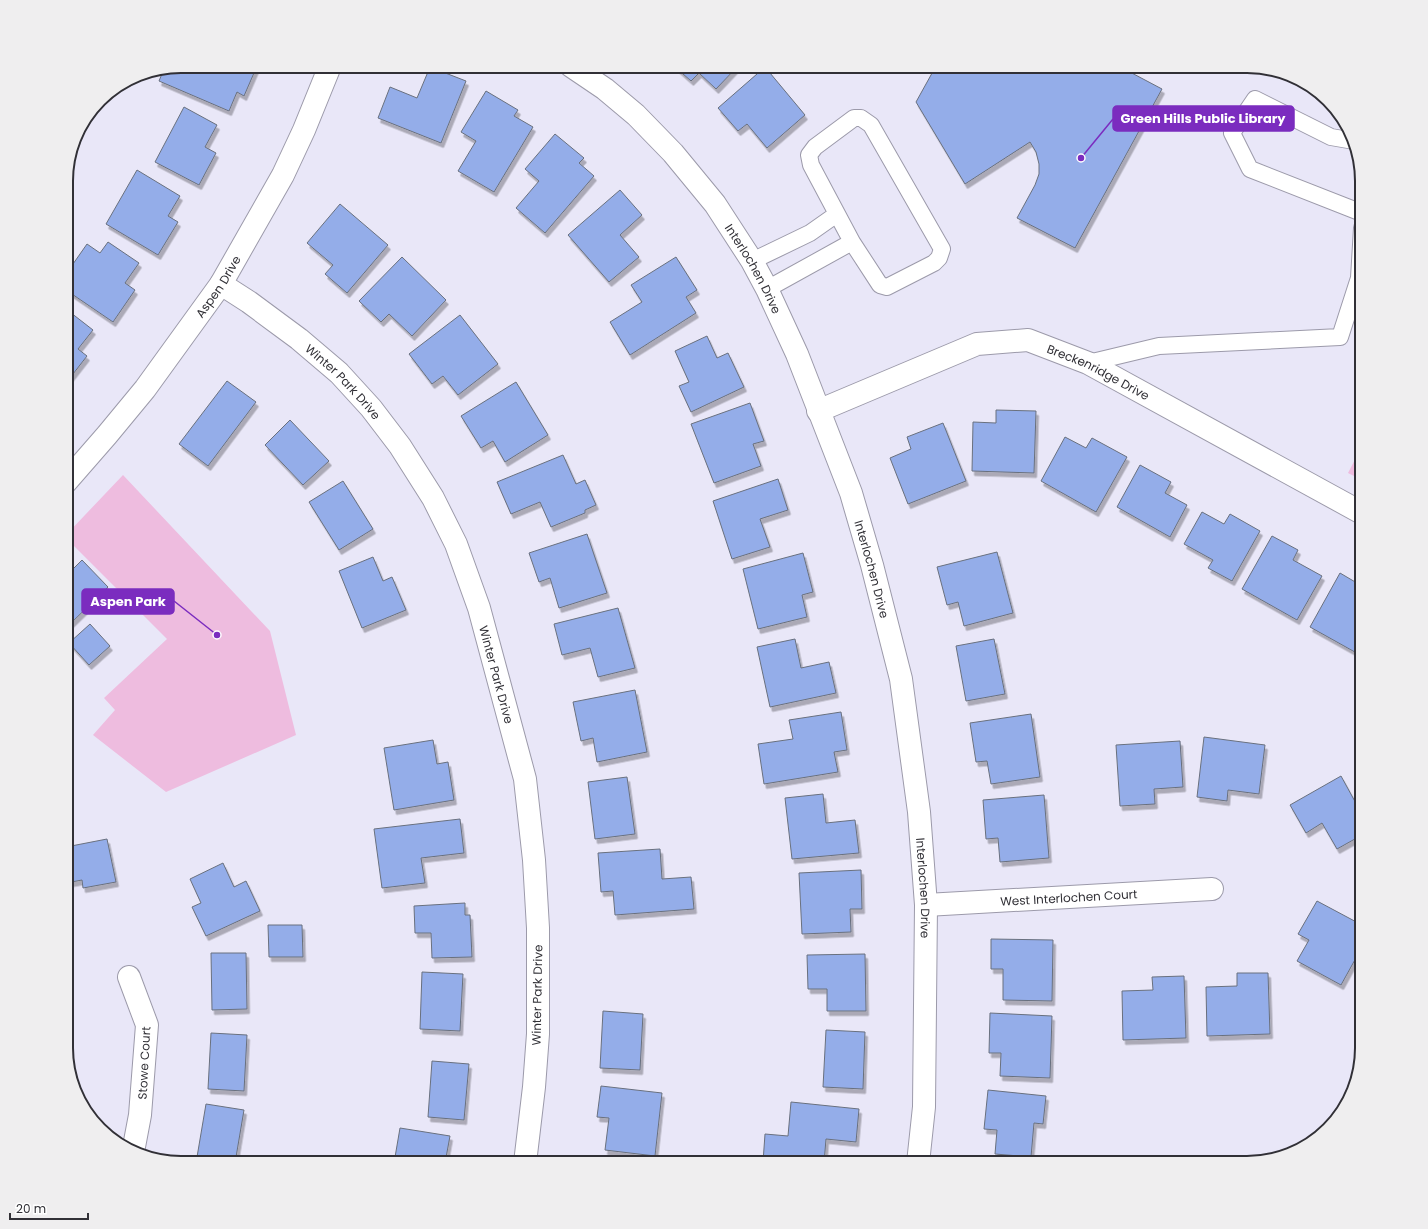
<svg xmlns="http://www.w3.org/2000/svg" width="1428" height="1229" viewBox="0 0 1428 1229" font-family="Poppins,sans-serif">
	<defs>
		<filter id="shadow"><feDropShadow dx="2.5" dy="4.5" stdDeviation="0" flood-color="#0004"/></filter>
	</defs>
	<rect width="100%" height="100%" fill="#e9e7f8"/>
	<!-- green -->
	<path fill="#eebcdf" d="M1362,446v34l-14,-7z
		M123,475l147,156 26,104 -130,57 -73,-57 22,-25 -11,-12 63,-59 -101,-101v-3z"/>
	<!-- building -->
	<path fill="#94ade9" stroke="#69707e" filter="url(#shadow)" d="M181,66h76l-13,30 -7,-4 -8,19 -70,-30 5,-12z
		M674,66h64l-22,23 -17,-16 -8,8z
		M936,66h195l-3,5 34,18 -87,159 -58,-30 18,-33 4,-11v-10l-3,-12 -6,-10 -65,42 -49,-82z
		M430,67l36,14 -25,62 -63,-25 12,-31 27,11z
		M765,67l40,48 -38,33 -20,-24 -9,7 -20,-23z
		M486,91l32,19 -4,6 19,11 -39,65 -36,-21 18,-30 -15,-9z
		M184,107l33,18 -12,22 11,6 -17,32 -44,-23z
		M555,134l29,24 -5,5 15,13 -49,57 -29,-25 23,-27 -14,-12z
		M137,170l43,26 -12,20 10,6 -20,33 -52,-31z
		M620,190l22,25 -22,20 19,22 -30,25 -41,-47z
		M340,204l48,41 -41,48 -22,-19 8,-9 -26,-22z
		M108,242l31,21 -14,20 10,7 -22,32 -47,-32v-16l21,-30 13,9z
		M402,257l44,43 -34,36 -23,-22 -8,8 -22,-21z
		M676,257l21,33 -11,7 10,16 -66,42 -20,-33 32,-20 -11,-17z
		M66,309l27,21 -15,19 9,7 -21,27z
		M460,315l38,49 -40,31 -15,-19 -11,8 -23,-30z
		M707,336l10,22 11,-5 16,34 -53,25 -12,-26 10,-4 -14,-31z
		M227,381l29,21 -48,64 -29,-22z
		M516,382l32,53 -43,27 -12,-21 -12,7 -20,-32z
		M750,403l14,38 -11,3 8,22 -47,17 -23,-59z
		M996,410l40,1 -2,62 -62,-2 1,-49 23,1z
		M290,420l39,41 -26,24 -38,-40z
		M943,423l23,58 -58,23 -18,-46 21,-9 -4,-12z
		M1065,437l21,11 6,-10 35,19 -31,55 -55,-31z
		M563,455l13,29 9,-4 11,25 -11,5v3l-34,14 -11,-25 -29,12 -14,-32z
		M1140,465l31,17 -6,11 22,12 -17,32 -53,-30z
		M778,479l10,31 -28,9 10,28 -38,12 -19,-58z
		M343,481l30,48 -34,21 -30,-48z
		M1202,512l22,12 6,-10 30,17 -28,50 -24,-13 5,-8 -29,-16z
		M587,534l20,59 -48,15 -9,-30 -11,4 -10,-29z
		M1272,536l26,14 -5,10 29,16 -25,44 -55,-31z
		M997,552l16,61 -49,13 -6,-24 -11,3 -10,-38z
		M803,553l10,39 -11,3 5,22 -49,12 -15,-60z
		M373,557l10,24 9,-4 14,33 -44,18 -23,-57z
		M82,560l26,27 -41,40 -1,-1v-50z
		M1340,573l22,13v70l-52,-29z
		M618,608l17,60 -37,9 -8,-29 -28,7 -8,-31z
		M90,624l20,22 -21,19 -20,-22z
		M795,639l6,29 28,-6 7,31 -66,14 -13,-60z
		M994,639l11,55 -39,7 -10,-55z
		M635,690l12,62 -50,10 -4,-24 -12,3 -8,-39z
		M841,712l6,38 -13,2 4,20 -74,12 -6,-40 35,-5 -4,-19z
		M1031,714l9,63 -49,7 -4,-23 -11,1 -6,-39z
		M1204,737l61,8 -6,49 -31,-4 -1,11 -30,-4z
		M433,740l4,24 11,-2 6,38 -60,10 -10,-62z
		M1180,741l3,46 -29,2 1,15 -35,2 -4,-61z
		M1341,776l17,31 4,-3v31l-25,14 -15,-26 -16,10 -16,-28z
		M627,777l8,57 -40,5 -7,-57z
		M823,794l3,29 29,-3 4,33 -67,6 -7,-61z
		M1044,795l5,63 -49,4 -2,-24 -12,1 -3,-39z
		M460,819l4,34 -43,5 4,25 -43,5 -8,-59z
		M107,839l9,43 -33,6 -1,-8 -16,3v-36z
		M660,849l2,30 29,-2 3,32 -79,6 -2,-24 -12,1 -3,-39z
		M223,863l11,24 12,-6 14,30 -54,25 -14,-29 9,-4 -11,-24z
		M861,870l1,39h-12l1,23 -49,2 -3,-61z
		M1317,901l45,24v22l-21,38 -44,-24 12,-21 -11,-6z
		M465,903v12h5l2,42 -40,1 -1,-25h-16l-1,-27z
		M268,925h34l1,32h-34z
		M991,939l62,1 -1,61 -49,-1v-31h-12z
		M211,953h35l1,56 -35,1z
		M865,954l1,57h-39v-22h-19l-1,-34z
		M422,972l41,2 -3,57 -40,-2z
		M1237,973h31l2,61 -63,2 -1,-49 31,-1z
		M1184,976l2,62 -63,2 -1,-49 31,-1 -1,-13z
		M603,1011l40,3 -3,56 -40,-2z
		M990,1013l62,3 -2,62 -50,-2 1,-23h-12z
		M826,1030l39,2 -2,57 -40,-2z
		M211,1033l36,2 -3,56 -36,-2z
		M432,1061l37,3 -5,56 -36,-3z
		M601,1086l61,7 -7,63 -50,-6 4,-32 -12,-1z
		M988,1090l58,6 -3,28 -9,-1 -3,34 -36,-3 2,-24 -13,-1z
		M791,1102l68,7 -3,33 -30,-3 -2,24h-48l-13,-1 2,-28 23,2z
		M206,1104l38,6 -9,53 -38,-6z
		M400,1128l50,8 -5,27h-51z"/>
	<g fill="none" stroke-linecap="round" stroke-linejoin="round">
		<defs>
			<path id="lane" d="M1354,141l-23,-4 -76,-38 -23,34 18,36 112,44
				M752,261l58,-28 27,-19
				M767,289l85,-47 28,43 7,2 47,-24 5,-5 3,-9 -71,-124 -10,-7h-7l-39,29 -6,8 2,10 41,77
				M1088,363l71,-17 181,-9 19,-59 3,-50"/>
			<g id="street">
				<path id="s1" d="M571,66l34,23 31,26 37,38 42,51 37,57 15,28 30,65 54,139 21,72 29,114 18,133 7,93 -2,202 -6,56"/>
				<path id="s2" d="M221,284l28,18 50,37 40,34 32,35 29,38 33,52 23,46 23,64 46,171 9,81 4,68v106l-4,53 -9,76"/>
				<path id="s3" d="M818,411l159,-67 51,-4 60,23 274,150"/>
				<path id="s4" d="M66,482l41,-47 38,-46 76,-105 62,-109 21,-45 26,-64"/>
				<path id="s5" d="M926,905l286,-16"/>
				<path d="M129,977l18,48 -7,90 -7,37"/>
			</g>
		</defs>
		<!-- lane casing -->
		<use href="#lane" stroke="#9c9aaa" stroke-width="18"/>
		<!-- street casing -->
		<use href="#street" stroke="#9c9aaa" stroke-width="24"/>
		<!-- lane -->
		<use href="#lane" stroke="#fff" stroke-width="16"/>
		<!-- street -->
		<use href="#street" stroke="#fff" stroke-width="22"/>
	</g>
	<g text-anchor="middle" dominant-baseline="central" stroke-width="4" stroke-linejoin="round" paint-order="stroke">
		<!-- street labels -->
		<g font-size="12" fill="#313036" stroke="#fff">
			<text stroke="none"><textPath href="#s1" startOffset="276">Interlochen Drive</textPath></text>
			<text stroke="none"><textPath href="#s4" startOffset="248">Aspen Drive</textPath></text>
			<text stroke="none"><textPath href="#s3" startOffset="301">Breckenridge Drive</textPath></text>
			<text stroke="none"><textPath href="#s2" startOffset="157">Winter Park Drive</textPath></text>
			<text stroke="none"><textPath href="#s1" startOffset="600">Interlochen Drive</textPath></text>
			<text stroke="none"><textPath href="#s2" startOffset="493">Winter Park Drive</textPath></text>
			<text stroke="none"><textPath href="#s1" startOffset="924">Interlochen Drive</textPath></text>
			<text stroke="none"><textPath href="#s5" startOffset="143">West Interlochen Court</textPath></text>
			<text transform="translate(537 995) rotate(-89)">Winter Park Drive</text>
			<text transform="translate(144 1063) rotate(-87)">Stowe Court</text>
		</g>
	</g>
	<!-- crop -->
	<path d="M0 0H1428V1229H0ZM181 73H1247A108 108 0 0 1 1355 181V1048A108 108 0 0 1 1247 1156H181A108 108 0 0 1 73 1048V181A108 108 0 0 1 181 73Z" fill="#efeeef" fill-rule="evenodd"/>
	<path fill="none" stroke="#313036" stroke-width="2" d="M181 73H1247A108 108 0 0 1 1355 181V1048A108 108 0 0 1 1247 1156H181A108 108 0 0 1 73 1048V181A108 108 0 0 1 181 73Z"/>
	<!-- callouts -->
	<path fill="none" stroke="#7b2cbf" stroke-width="1.5" d="M1081 158L1113 119M217 635L174 601"/>
	<g fill="#7b2cbf" stroke="#fff" stroke-width="1.5">
		<circle cx="1081" cy="158" r="4"/>
		<circle cx="217" cy="635" r="4"/>
	</g>
	<g fill="#7b2cbf" stroke="#7b2cbf" stroke-width="1.5">
		<rect x="1113" y="106" width="181" height="25" rx="4"/>
		<rect x="82" y="589" width="92" height="25" rx="4"/>
	</g>
	<g font-size="13" text-anchor="middle" font-weight="bold" fill="#fff">
		<text x="1203" y="123">Green Hills Public Library</text>
		<text x="128" y="606">Aspen Park</text>
	</g>
	<!-- scale -->
	<path d="M10 1213v6h78v-6" fill="none" stroke="#313036" stroke-width="2"/>
	<text x="16" y="1213" font-size="12" fill="#313036" stroke="#ffffff" stroke-width="3" paint-order="stroke">20 m</text>
</svg>
